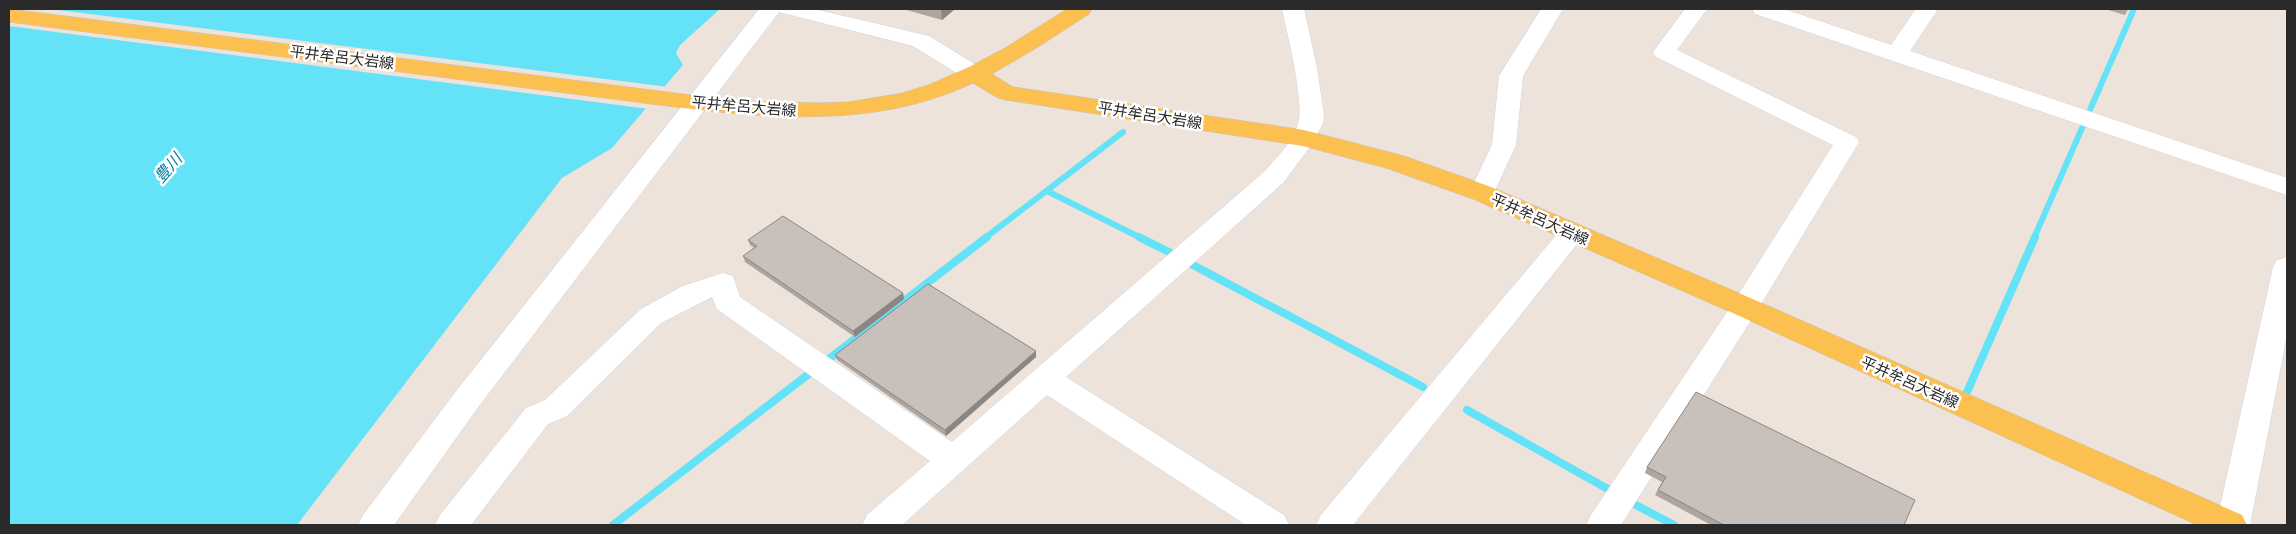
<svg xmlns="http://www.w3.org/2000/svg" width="2296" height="534" viewBox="0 0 2296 534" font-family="'Space Grotesk','Noto Sans JP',sans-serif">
	<rect width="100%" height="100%" fill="#ede3da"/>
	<!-- water -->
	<path fill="#64e2f8" d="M9,9h711l-40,36 -4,8 7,12 -71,83 -50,30 -265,347h-288z"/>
	<!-- pier -->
	<path fill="#ede3da" d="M9,9h41l619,78 -20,22 -640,-83z"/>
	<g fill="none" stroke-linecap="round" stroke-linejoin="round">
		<!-- stream-far1 -->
		<path stroke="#64e2f8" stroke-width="6" d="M1047,191l94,47
			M985,238l138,-106
			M2034,238l100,-229"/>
		<!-- stream -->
		<path stroke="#64e2f8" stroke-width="8" d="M1139,237l34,17
			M1193,265l230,122
			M825,362l162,-125
			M1967,392l68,-155
			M1467,410l148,83
			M1632,503l42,22
			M613,525l197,-152"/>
		<defs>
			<path id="minor" d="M759,9h55l115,27 52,32 4,5 -4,5 -8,2 -8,-2 -52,-32 -134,-34 -300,394 -85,119h-36l5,-10 94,-125z
				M1282,9h22l13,59 7,47 -1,8 -11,21 -29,39 -217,194 218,138 5,10h-43l-199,-130 -145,130h-40l5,-10 63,-54 -213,-152 -5,-12 -51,26 -94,93 -19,8 -77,101h-36l5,-10 86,-107 19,-8 96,-91 42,-23 40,-13 10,3 7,21 212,145 313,-271c12,-14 28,-29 33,-47 7,-21 -11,-91 -16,-115z
				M1541,9h22l-40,67 -7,69 -25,54 -9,2 -9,-2 -4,-6 23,-48 7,-69z
				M1685,9h22l-30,41 179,87 3,5 -104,172 -134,211h-35l5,-10 144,-215 98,-155 -177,-88 -3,-5z
				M1752,9h32l107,36 25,-36h22l-28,42 377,127v17l-532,-181z
				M1572,224l9,3 4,6 -4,6 -228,286h-37l5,-10 242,-288z
				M2287,257v78l-37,190h-34l57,-258 4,-7z"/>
			<path id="major" d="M9,9l690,87 61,6 60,1 29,-1 54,-9 28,-9 40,-18 34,-18 62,-39h25l-3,5 -51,33 -46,27 21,13 291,43 100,26 87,31 264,113 487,215 5,10h-50l-462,-211 -262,-115 -87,-31 -83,-22 -297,-46 -8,-2 -25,-15c-87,41 -180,37 -274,27l-690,-88z"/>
		</defs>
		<!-- minor casing -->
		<use href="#minor" stroke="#cfd6e4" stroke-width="1"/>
		<!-- major casing -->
		<use href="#major" stroke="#c3c3c3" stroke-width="1"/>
		<!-- minor -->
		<use href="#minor" fill="#fff" fill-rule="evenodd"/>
		<!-- major -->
		<use href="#major" fill="#fcc051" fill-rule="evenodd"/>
	</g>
	<!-- wall -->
	<path fill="#aca5a0" d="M903,9h52l-13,11z
		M2105,9h23l-3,6z
		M748,240l155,53 1,6 -49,38 -110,-75 -2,-6 11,-8 -4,-3z
		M835,355l201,2 -90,79 -109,-76z
		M1647,467l257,58h-193l-56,-30 7,-13 -17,-9z"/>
	<!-- shaded-wall -->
	<path fill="#8c8682" d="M941,9h14l-13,11z
		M903,293l1,6 -49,38 -2,-6z
		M1036,351v6l-90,79 -1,-6z"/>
	<!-- building -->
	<path fill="#c8c0ba" stroke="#8c8682" d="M783,216l120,77 -50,38 -110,-75 14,-10 -9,-6z
		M928,284l108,67 -91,79 -110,-75z
		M1696,392l219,108 -11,25h-180l-66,-35 8,-13 -19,-10z"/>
	<g text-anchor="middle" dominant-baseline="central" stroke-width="5" stroke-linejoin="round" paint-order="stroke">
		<!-- street labels -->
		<g font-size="15" fill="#2a2a2a" stroke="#fff">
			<text transform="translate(342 57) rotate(7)">平井牟呂大岩線</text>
			<text transform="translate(744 106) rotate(5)">平井牟呂大岩線</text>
			<text transform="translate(1150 115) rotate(9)">平井牟呂大岩線</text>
			<text transform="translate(1540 219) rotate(24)">平井牟呂大岩線</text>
			<text transform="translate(1910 382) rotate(24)">平井牟呂大岩線</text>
		</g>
		<!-- water labels -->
		<g font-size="16" font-style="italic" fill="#0380a5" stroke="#fff">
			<text transform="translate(168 168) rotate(-49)">豊川</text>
		</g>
	</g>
	<!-- border -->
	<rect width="2296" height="534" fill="none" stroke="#2a2a2a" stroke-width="20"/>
</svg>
